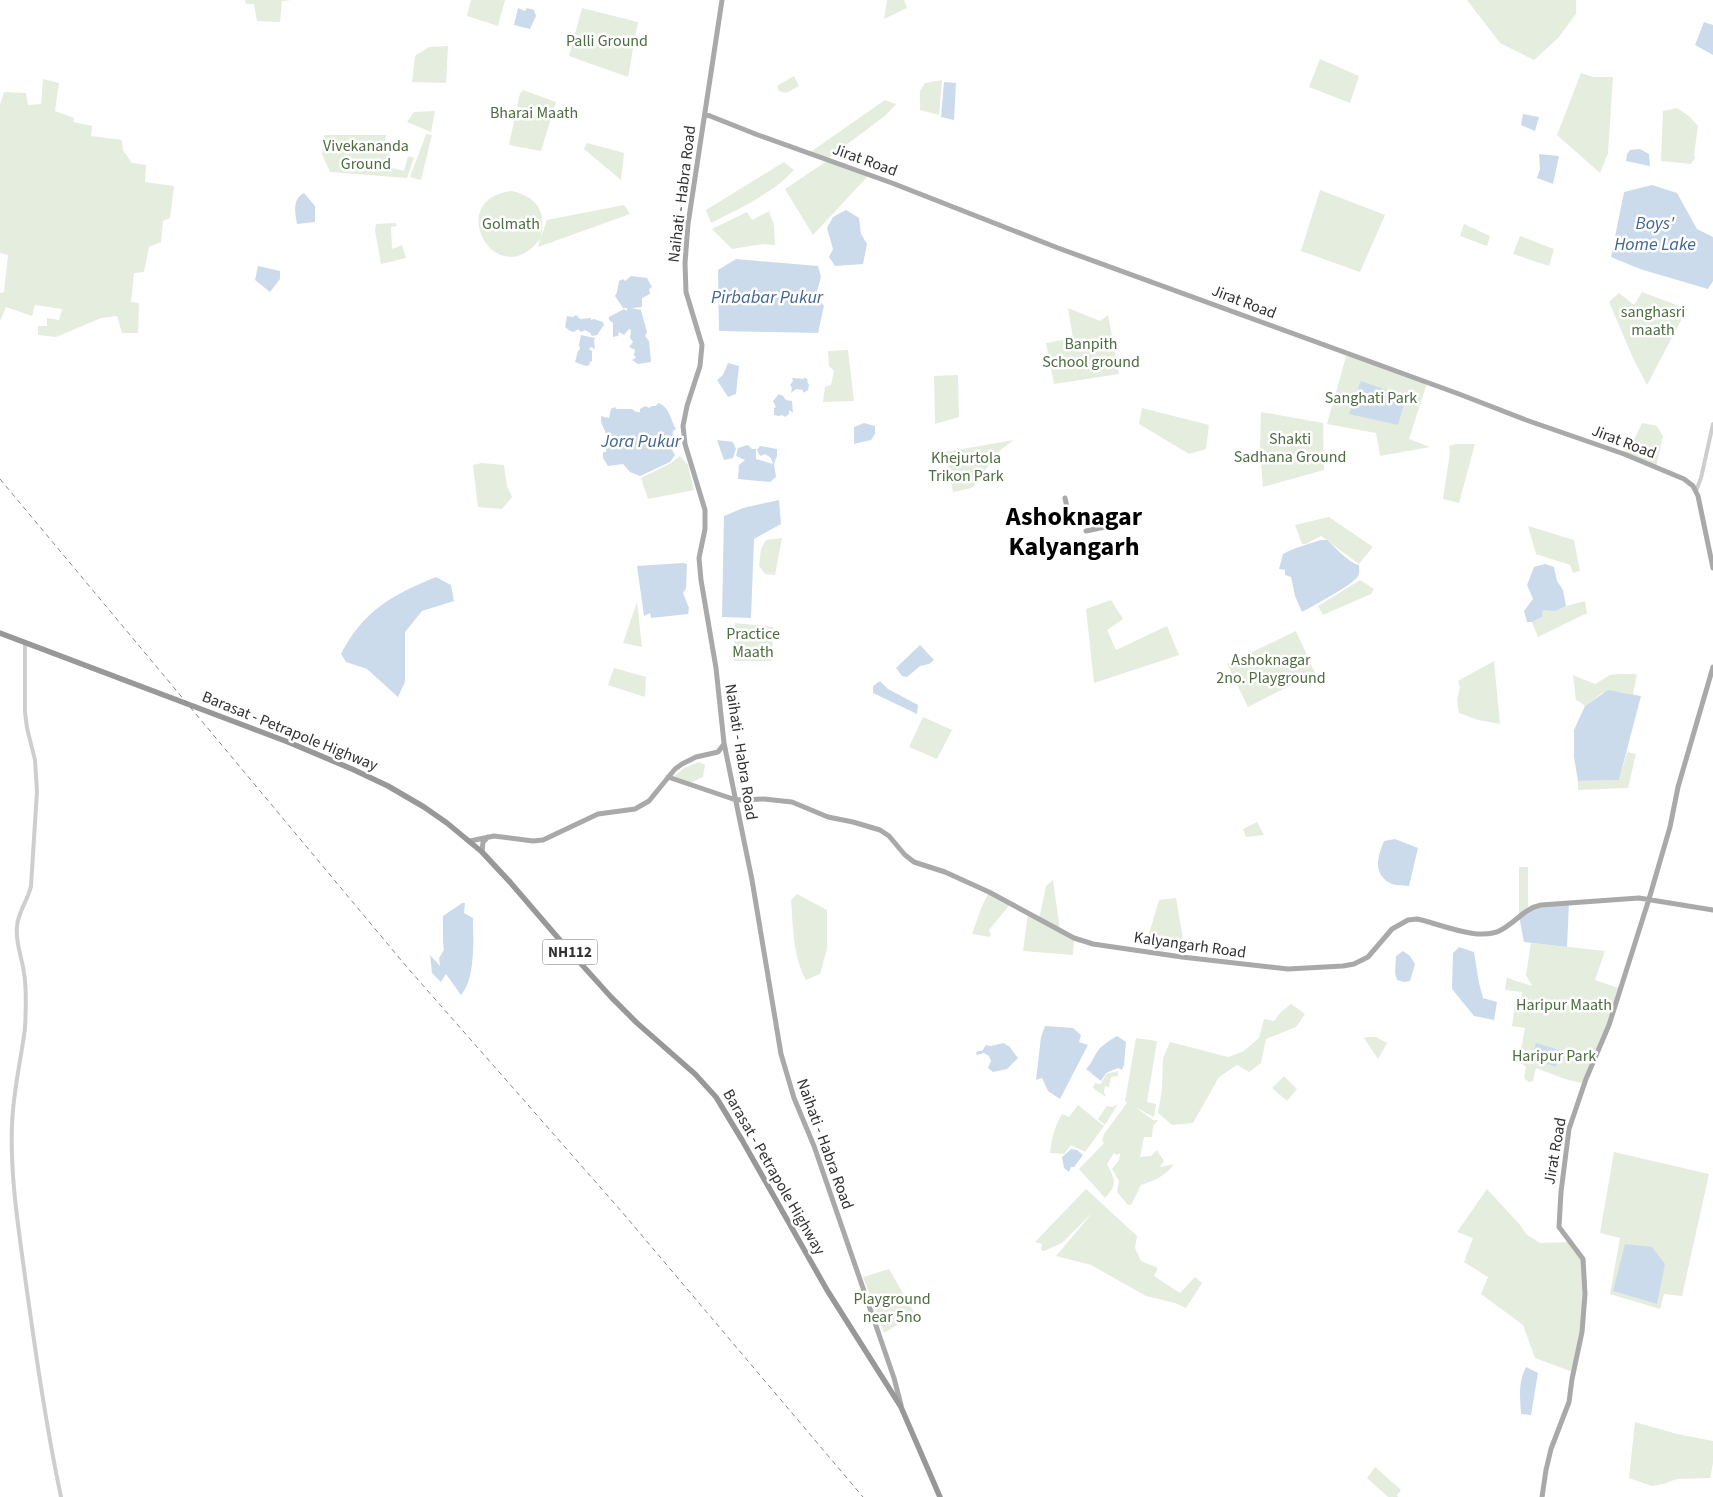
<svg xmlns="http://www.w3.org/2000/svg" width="1713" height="1497" viewBox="0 0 1713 1497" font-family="'Source Sans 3',sans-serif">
	<rect width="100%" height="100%" fill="#fff"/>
	<!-- green -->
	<path fill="#e5eddf" d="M245,0h47l-10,1 -2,21 -23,-1 -3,-17h-8z
		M471,0h34l-7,26 -31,-10z
		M887,0h17l3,8 -23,11z
		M1467,0h109v14l-18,24 -24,22 -34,-17z
		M582,8l56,14 -10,55 -59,-21z
		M448,46l-2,37 -34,-1 3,-26 14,-9z
		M1320,59l39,17 -9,27 -41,-16z
		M1581,73l12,4h20l-5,76 -8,20 -43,-38z
		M794,76l5,10 -13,7 -7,-2 -2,-5z
		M43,79l16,4 -4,28 19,7 -1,4 19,4 -1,10 31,4 1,10 9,13 14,2 -1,17 29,4 -4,32 -7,3 -2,21 -12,5 -5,25 -10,1 -3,29 8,1 -1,30h-16l-5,-17 -16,2 -45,19 -18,-2v-9h9v-8l12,2 3,-11 -27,-4 -3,11 -26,-9 -6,14v-28l4,-1 4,-37 -8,-2v-148l4,-13 22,1 2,12 13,-1z
		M942,80l-3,35 -19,-5v-19l5,-8z
		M523,90l33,12 -15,49 -32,-6 11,-52z
		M885,100l11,4 -10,11 -60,45 -17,-7z
		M1677,108l12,8 9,10 -4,29 1,3 -4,6 -30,-3 2,-50z
		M435,111l-4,21 -24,-10 7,-10z
		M426,134l6,1 -11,45 -11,-3z
		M324,135h62l-1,7 6,1 -3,24 16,4 4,-15 6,2 -7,20 -77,-6 -8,-18z
		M587,143l37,10 -3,27 -37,-31z
		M827,161l42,14 -56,60 -28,-46z
		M784,162l10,8c-22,24 -54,38 -83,53l-5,-13z
		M1320,190l65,25 -25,57 -59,-21z
		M512,191c26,6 34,21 29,46l6,-17 77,-15 6,9 -92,33 2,-8c-43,57 -98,-40 -28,-48z
		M769,211l5,14 1,20 -12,-1 -31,5 -20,-20 35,-17 5,8z
		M396,223l1,3 -6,1 1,22 10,-4 4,13 -25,6 -6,-34 1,-6z
		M1464,224l26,12 -3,10 -27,-10z
		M1520,236l34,13 -5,17 -36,-12z
		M1642,292l45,17 -40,76 -14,-27 -24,-56 10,-9 15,12z
		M1068,308l32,13 8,-6 11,59 -65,10 -8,-41 27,-5z
		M848,350l6,51 -31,1 2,-15 6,-2 3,-14 -5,-5 -1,-15z
		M1347,353l80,30 -18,56 21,8 -50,9 -4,-23 -49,-9z
		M958,375l1,42 -24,7 -1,-48z
		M1142,408l67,17 -3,24 -17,5 -50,-30z
		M1261,412l62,11 1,47 -61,17 -3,-37z
		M1642,423l15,3 6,10 -7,31 -32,-13 11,-16z
		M1014,440l-15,11 -27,37 -19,4 -8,-40z
		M1456,444h19l-16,59 -16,-4 7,-47 -1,-6z
		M680,456l8,9 6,25 -46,9 -7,-21 30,-15z
		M482,463l22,2 3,21 5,11 -10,12 -24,-2 -5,-42z
		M1329,517l44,30 -14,17 -38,-28 -15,8h-4l-7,-19z
		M1528,526l46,14 6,31 -7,2 -3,-8 -34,-11z
		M782,538l-7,37 -10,-1 -6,-8 2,-17 5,-9z
		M1360,580l14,9 -3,5 -48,21 -5,-9z
		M1111,600l12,19 -16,11 9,20 51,-24 12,29 -85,28 -8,-74z
		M1585,601l2,12 -49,24 -6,-15 10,-5 1,-8 13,2 10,-5z
		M637,602l5,45 -19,-4z
		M735,623l38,4 -1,34h-38z
		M1296,631l19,42 -67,34 -21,-43z
		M1494,661l6,63 -22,-4 -19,-7 -2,-13 3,-13 -2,-6z
		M614,668l32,9 -1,20 -37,-12z
		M1619,674h18l-4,21 -12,-3 -19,1 -17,13 -8,-6 -1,1 -3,-26 22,9 15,-9z
		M923,717l29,13 -15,29 -28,-12z
		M1627,752l9,2 -8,34 -50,2v-9l41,-1z
		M699,762l6,3 -2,12 -13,6 -18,-5 12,-10z
		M1257,822l7,13 -18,2 -3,-8z
		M1519,867h9v43l-9,6z
		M1053,880l7,50 14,8 -1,17 -50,-4 5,-38 11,6 7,-33z
		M989,892l21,12 -21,26 2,4 -1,3 -18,-3 10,-28z
		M797,894l30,16v39l-7,25 -14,6c-13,-23 -13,-54 -15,-80z
		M1176,898l9,53 -6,1 -1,-6h-2l1,5 -26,-4 1,-5 -5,-1 12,-41z
		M1531,943l74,8 -10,29 26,9 -36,95 -20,-5 -29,-11 -3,13 -4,1 -5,-4 2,-11 -5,-4 -1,-9 5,-26 -13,-2 3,-22h5l2,-12 -17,-2 2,-13 6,3 19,6 -6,-11z
		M1291,1004l14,10 -9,13 -30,12 -5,24 -12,9 -12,-7 -18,12 -26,46 -21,2 -14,-12 4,-24 1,-31 7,-16 58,15 16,-6 15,-13 5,-19 10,2 7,-9z
		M1368,1037h8l11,6 -9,16 -14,-21z
		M1136,1038l21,3 -10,61 9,2 -2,13 -19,-10 18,13h5l-5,6 -1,11h-8l-4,20 11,-1 6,-6 7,11 -4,6 14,-3c-9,12 -18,16 -33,21l-10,20h-3l-11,-13 2,-11 -7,-12 7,-9 1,-7 -3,2 -3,-2 -7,11c8,16 11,20 -2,34l-26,-29 25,-26 -2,-2 2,-7 23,-31 -2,-2z
		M1118,1071v5l-7,1 -2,10 -4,-1 -1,6 2,5 -13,-9 2,-5 6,1 5,-10z
		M1284,1076l13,13 -10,12 -15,-13z
		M1118,1104l-13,21 -7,-6 9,-13 6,1z
		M1078,1105l26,21 -19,26 -14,-7 -7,9 -14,-1c2,-16 4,-25 12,-39l7,3z
		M1614,1152l95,22 -27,122 -18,-2 -4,15 -50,-15 10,-56 -20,-5z
		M1086,1189l51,47 -2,12 6,13 17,7 -4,8 26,17 15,-16 7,6 -16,25 -11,-5 -29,-7 -55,-31 -35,-9 37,-44 -31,31 -18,8 -3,-1 1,-6 -7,-2z
		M1487,1189l34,37 5,8 14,9 30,-1 13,17 -1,66 -9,47 -38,-14 -12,-33 -42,-31 7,-17 -24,-15 9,-24 -16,-6z
		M889,1269l26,45 -31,19 -21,-56z
		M1635,1422l42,12 36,7v22l-3,15 -33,1 -14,5 -11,2 -23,-8z
		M1375,1467l26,23 -4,5 1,2h-10l-21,-19z"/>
	<!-- water -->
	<path fill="#ccdbec" d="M518,8l7,3 2,-3 7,2 2,6 -6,13 -16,-4z
		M1704,22l9,3v30l-18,-10z
		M944,82l12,1 -2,37 -13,-3z
		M1523,114l16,3 -4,14 -14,-6z
		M1640,149l9,5 1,12 -24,-5 1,-7 3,-4z
		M1539,154l20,2 -6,28 -16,-6 3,-9z
		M1652,185l25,8 20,36 16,8v44l-5,8 -68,-20 -29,-12 13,-65z
		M304,193l11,13v16l-18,2c-2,-11 -5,-25 7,-31z
		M846,210l13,8 2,16 6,10 -4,20 -28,2 -6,-9 4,-8 -6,-21 6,-11z
		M736,259l82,7 3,11 -5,18 8,11 -6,27 -99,-2 -1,-61z
		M258,266l22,5v8l-10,13 -15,-12z
		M631,276l16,2 5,9 -3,2 1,5 -8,4v9l-11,1 10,2 6,22 -2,4 4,5 2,21 -13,2 -6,-4 4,-2 -2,-3 1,-5 -6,-3 4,-5 -3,-4 1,-8 -2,-1 -5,6 -5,-3 -1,4 -5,1v-14l-4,-3v-3l15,-8 3,2v-3h-4l-8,-12 2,-4 2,-11 4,-2 2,2z
		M576,315l4,4 11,-1v2l3,-1 9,3 1,3 -7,10 -5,1 -2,-3 -5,-3 -4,2 -3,-3 -4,3 -4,-1 -5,-4 2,-11 6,1z
		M581,335l14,3 -1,3 1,8 -4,-2 -2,2 3,2v10l-3,2 1,2 -4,1 -11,-4 3,-11 2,-2 -1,-5z
		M728,363l11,3 -3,28 -8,3 -11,-17 6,-5z
		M804,377l4,3 -1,1 2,4 -1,5 -5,3v-3l-7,-1 -5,4 1,-5 -2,-3 3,-4 -1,-3 12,1z
		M1361,381l45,16 -8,28 -49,-11z
		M779,394l4,2 3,4 6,1 1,12 -4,-3v4l-4,3 -3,-2 -3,1 -5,-1v-7l2,-1 -3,-6z
		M658,403c12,4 12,16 18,26l-3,2 -2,17 4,7 -5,7 -30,14 -10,-4 -7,-8 -15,2 -5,-8v-6h3l1,-16 -6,-14v-6l8,2 2,-9 4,-2 1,2h16l4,3h4v-3l5,-3 4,2 3,-2h4z
		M864,423l11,3v8l-4,6 -17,4v-17z
		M717,440l16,2 3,7 -3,9 -9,2z
		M748,445l4,4h4v10l17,5 -2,-6 -6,-4 -5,2 -3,-6 3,-4 17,3v7l-3,8 2,13 -6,5 -32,-3 1,-14 6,-5 -9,-4 2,-8z
		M779,500l2,24 -27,15 -3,79 -29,-1 2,-101 19,-8z
		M1320,540h7c8,7 22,23 32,25 0,3 1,8 -1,11 -2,7 -47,31 -56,36l-7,-16 -4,-19 -6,-2v-5l-6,-1 4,-15c13,-7 24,-9 37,-14z
		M683,563l4,1 -1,25 -3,4 6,15 -1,6 -37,4 -1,-5 -6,3 -7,-50z
		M1545,564l9,3 3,14 6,9 3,16 -10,5 -13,-1 -1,7 -10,5h-5l-3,-11 9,-12 -6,-14 7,-18z
		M436,577l15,8 3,16 -32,10 -17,21v50l-7,15 -31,-28 -21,-7 -5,-8c23,-44 51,-59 95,-77z
		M920,645l14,15 -5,4 -9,2 -13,11 -5,-1 -6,-8z
		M880,681l8,8 30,16 -1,9 -44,-21v-7z
		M1608,690l33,6 -22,84 -41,1 -4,-24v-27l11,-24z
		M1395,839l23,9 -9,38c-6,-1 -15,0 -19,-3 -18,-10 -12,-27 -6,-42z
		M1569,902l-2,45 -43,-5 -5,-26 9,-6z
		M462,903h3l-1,10 9,5c0,22 3,60 -12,77l-15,-21 -5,8 -9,-9 -2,-18 10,11 -1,-8 5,-8 -1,-8v-26z
		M1459,947l15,5 5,31 4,15 14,4 -3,18 -20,-4 -22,-27 1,-36z
		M1403,951l7,5 5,8 -5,17 -6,1 -7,-2 -2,-7 1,-17z
		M1045,1026l28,2 8,7 -2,7 9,3 -28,54 -12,-8 -6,-13 -6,2 5,-43z
		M1117,1036l9,6 -2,23 -2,5 -4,-2 -12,5 -5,8 -15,-12c6,-6 7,-11 11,-17 5,-7 13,-12 20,-16z
		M1004,1043l2,2 3,1 9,12 -11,11 -14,3 -5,-4 3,-7 -2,-5 -5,-3 -7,2 -1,-2 2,-2h4l4,-6 4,1z
		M1536,1043l23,7 -3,17 -24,-9z
		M1071,1149l6,1 6,5 -9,12h-3l-2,5 -5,-4 -2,-11z
		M1625,1244l27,3 13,17 -8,40 -44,-13z
		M1526,1367l12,6 -7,42 -10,-1c-1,-18 -3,-31 5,-47z"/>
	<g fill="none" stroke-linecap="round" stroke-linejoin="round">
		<!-- minor -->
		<path stroke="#cecece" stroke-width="4" d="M1696,491l5,-13 12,-54
			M25,643v69l2,16 8,32 2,31 -6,95c-3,14 -13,26 -14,40 -2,16 5,31 7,47 3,18 2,36 1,55 -4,32 -12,64 -13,97 -2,53 7,106 14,159 10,71 20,142 35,213"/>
		<!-- major -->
		<path stroke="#a9a9a9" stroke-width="5" d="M722,0l-34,224 -3,39 1,29 16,53 -2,21 -13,40 -4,20 2,18 20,66v19l-6,29 2,22 15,88 8,75 28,137 29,174 13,44 20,48 80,232 7,27
			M705,114l53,21 134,48 166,65 401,146 67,26 98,34 60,25 9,7 5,10 15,72
			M1065,498l5,24
			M1086,531l24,-5
			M668,777l68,23 28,-1 28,3 36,15 25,5 27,8 9,6 16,19 9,7 31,10 44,20 85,46 19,6 89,13 106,12 55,-3 11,-2 14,-7 24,-28 16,-9 9,-1c24,5 62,23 84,11 15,-8 24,-22 40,-25l98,-7 74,12
			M470,841l24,-5 39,5 10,-1 55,-26 37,-5 14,-8 26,-32 7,-5 14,-7 22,-5 6,-8
			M482,852l1,-10 5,-5
			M1542,1497l4,-27 5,-21 18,-47 3,-23 10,-47 3,-38 -2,-35 -24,-32 2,-35 8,-63 17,-50 23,-54 40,-126 21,-72 8,-40 35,-120"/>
		<!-- highway -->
		<path stroke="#989898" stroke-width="5.5" d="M0,633l288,109 64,27 36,17 36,21 23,16 35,29 28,30 55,64 46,51 26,26 58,51 21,23 26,43 85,150 74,117 39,90"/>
		<!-- rail -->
		<path stroke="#868686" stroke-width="1" stroke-dasharray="5 4" stroke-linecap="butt" d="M0,479l406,487 216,246 241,285"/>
	</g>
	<g text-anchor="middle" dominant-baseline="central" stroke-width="5" stroke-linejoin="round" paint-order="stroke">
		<!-- shield labels -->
		<rect fill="#fff" stroke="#6f6f6f" stroke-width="1" x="542.5" y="939.5" width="55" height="25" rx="4"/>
		<g font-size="15" font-weight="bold" fill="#313131">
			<text x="570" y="952">NH112</text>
		</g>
		<!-- park labels -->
		<g font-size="16" fill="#4d6c3f" stroke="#fff">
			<text x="607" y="41">Palli Ground</text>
			<text x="534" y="113">Bharai Maath</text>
			<text x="366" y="146">Vivekananda<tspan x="366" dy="18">Ground</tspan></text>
			<text x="511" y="224">Golmath</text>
			<text x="1653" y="312">sanghasri<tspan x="1653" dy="18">maath</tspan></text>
			<text x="1091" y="344">Banpith<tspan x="1091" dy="18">School ground</tspan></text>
			<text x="1371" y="398">Sanghati Park</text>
			<text x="1290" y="439">Shakti<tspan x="1290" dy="18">Sadhana Ground</tspan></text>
			<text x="966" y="458">Khejurtola<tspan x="966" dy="18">Trikon Park</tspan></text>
			<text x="753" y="634">Practice<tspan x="753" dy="18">Maath</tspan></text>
			<text x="1271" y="660">Ashoknagar<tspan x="1271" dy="18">2no. Playground</tspan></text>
			<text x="1564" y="1005">Haripur Maath</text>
			<text x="1554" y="1056">Haripur Park</text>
			<text x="892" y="1299">Playground<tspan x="892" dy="18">near 5no</tspan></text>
		</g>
		<!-- street labels -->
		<g font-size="16" fill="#313131" stroke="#fff">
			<text transform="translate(865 160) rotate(20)">Jirat Road</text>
			<text transform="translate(682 194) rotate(-83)">Naihati - Habra Road</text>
			<text transform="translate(1244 302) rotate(21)">Jirat Road</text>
			<text transform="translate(1624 442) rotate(21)">Jirat Road</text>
			<text transform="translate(290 731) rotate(22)">Barasat - Petrapole Highway</text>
			<text transform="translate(741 752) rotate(81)">Naihati - Habra Road</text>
			<text transform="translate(1190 945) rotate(8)">Kalyangarh Road</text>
			<text transform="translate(825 1144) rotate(70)">Naihati - Habra Road</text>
			<text transform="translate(1555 1151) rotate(-80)">Jirat Road</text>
			<text transform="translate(774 1172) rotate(60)">Barasat - Petrapole Highway</text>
		</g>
		<!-- water labels -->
		<g font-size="18" font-style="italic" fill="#406591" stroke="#fff">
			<text x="1655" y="223">Boys'<tspan x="1655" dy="21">Home Lake</tspan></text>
			<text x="767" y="297">Pirbabar Pukur</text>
			<text x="641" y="441">Jora Pukur</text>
		</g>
		<!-- town labels -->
		<g font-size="26" font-weight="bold" fill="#000" stroke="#fff">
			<text x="1074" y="516">Ashoknagar<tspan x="1074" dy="30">Kalyangarh</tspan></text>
		</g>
	</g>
</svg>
